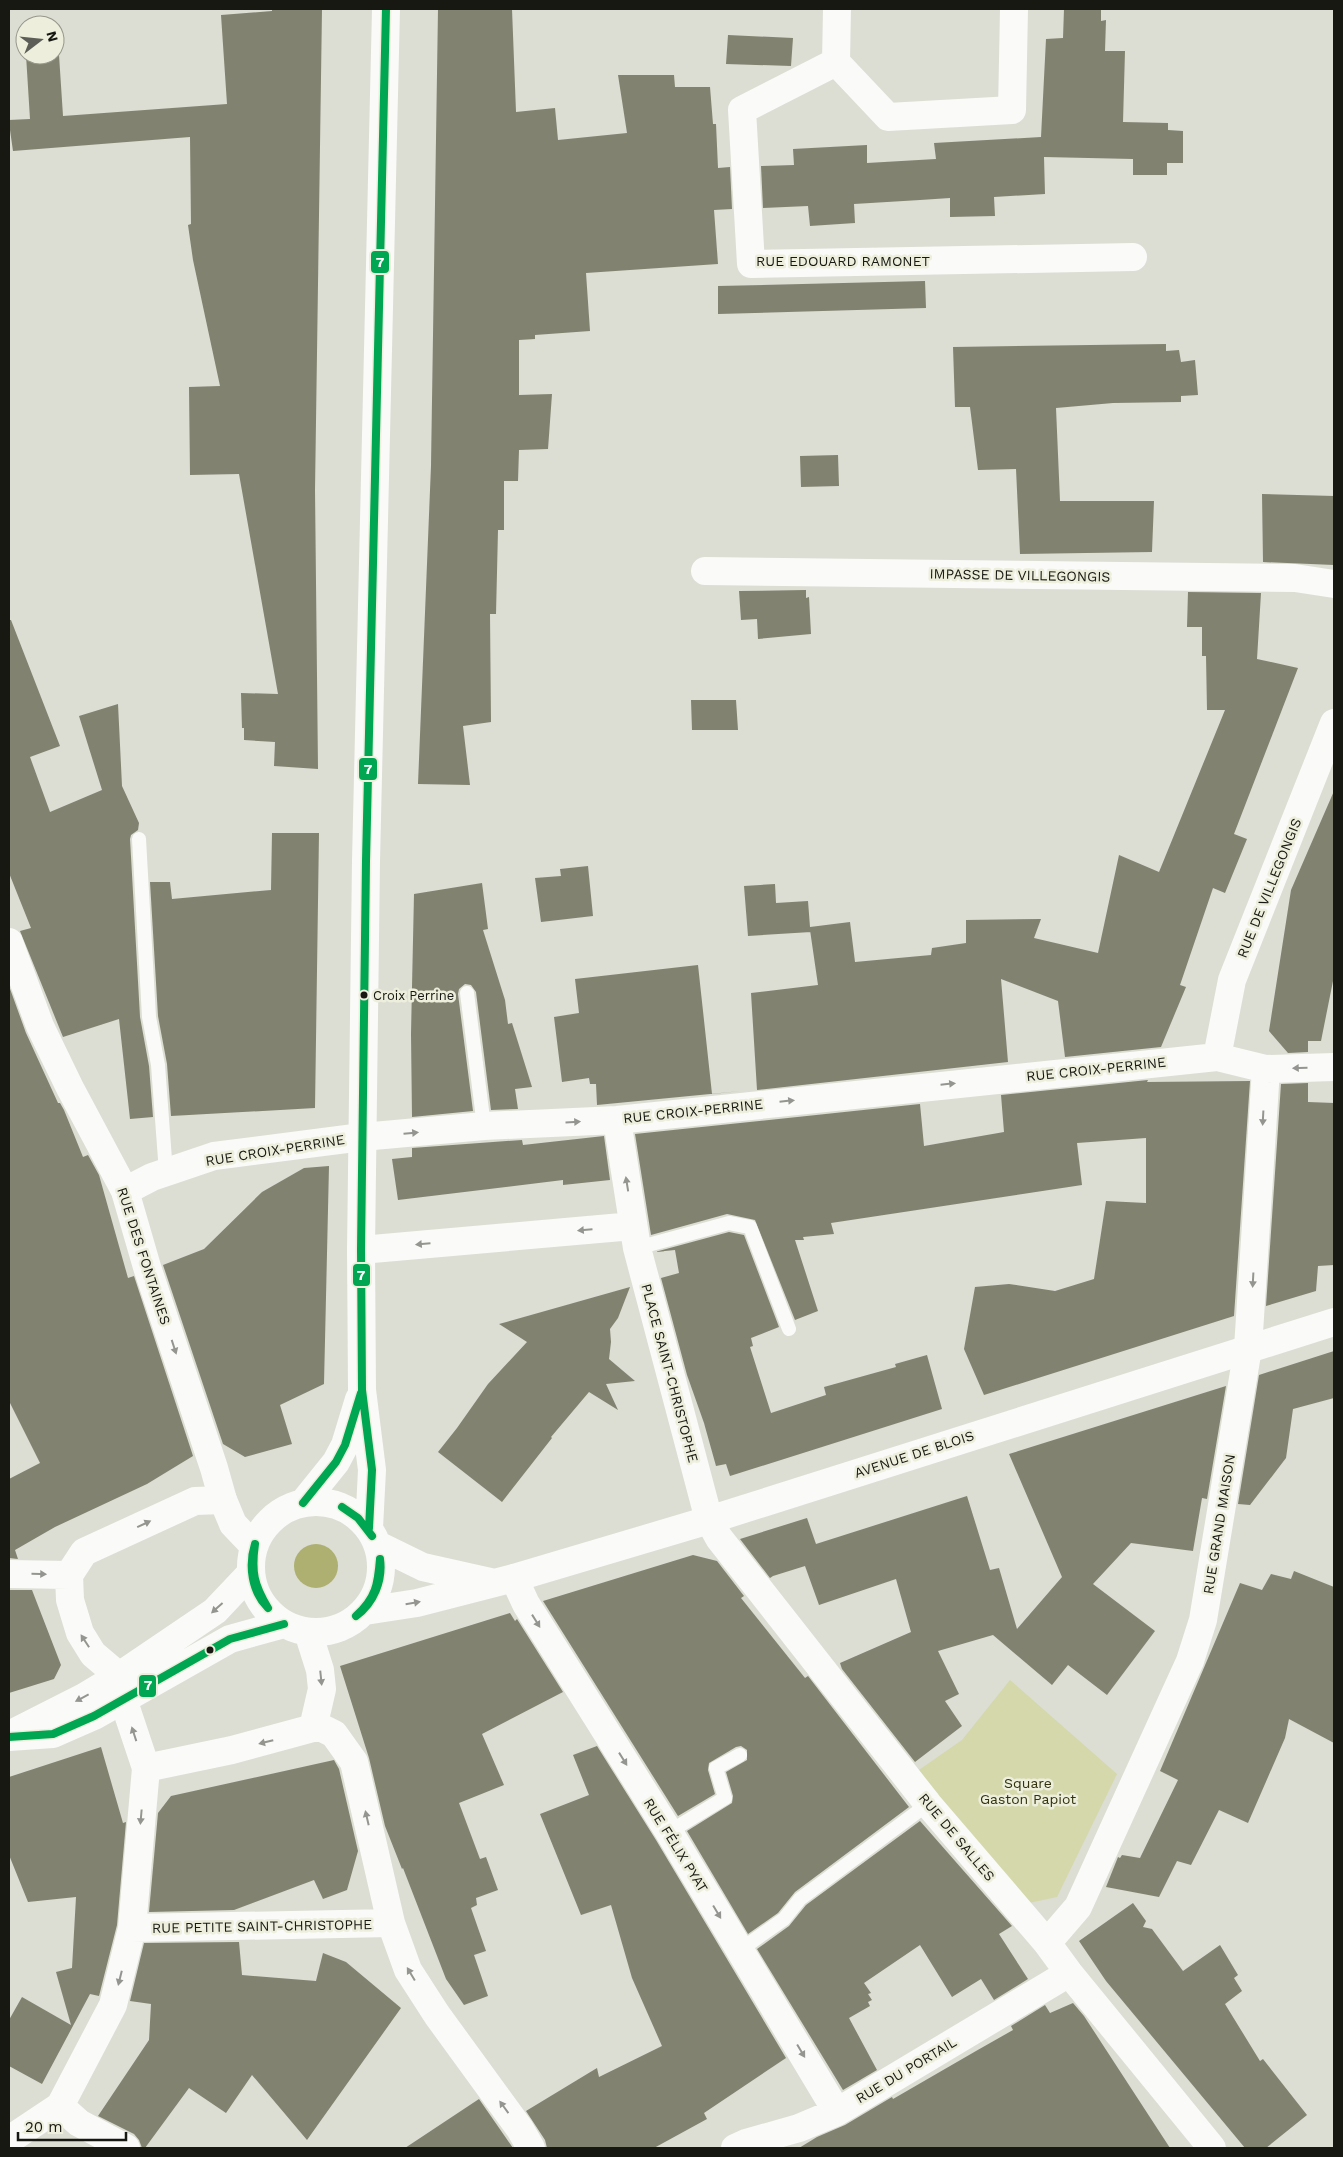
<svg xmlns="http://www.w3.org/2000/svg" width="1343" height="2157" viewBox="0 0 1343 2157" font-family="'Work Sans',sans-serif">
	<rect width="100%" height="100%" fill="#dcddd3"/>
	<!-- green -->
	<path fill="#d5d8ab" d="M1010,1680l107,94 -60,123 -28,6 -113,-131 46,-32z"/>
	<!-- water -->
	<path fill="#adb070" d="M294 1566a22 22 0 1 1 44 0a22 22 0 1 1-44 0Z"/>
	<!-- building -->
	<path fill="#828270" d="M272,9h50l-7,481 3,279 -44,-3 1,-24 -31,-2v-12h-2l-1,-35 37,1 -39,-220 -49,1 -1,-88 31,-1 -27,-126 -5,-35 3,-1 -1,-87 -177,14 -4,-28v-3l21,-1 -4,-64h33l4,61 164,-12 -6,-89 51,-4z
		M438,9h74l4,103 39,-4 3,32 69,-7 -9,-58h56l1,12h35l3,37h3l2,44 12,-1 2,42 -18,1 4,54 -132,9 4,58 -55,4v4l-16,1v55l33,-1 -4,55 -29,1 -1,31h-14v49h-6l-2,84h-6l1,108 -28,4 7,59 -52,-1 13,-318z
		M1064,9h37v12l5,-1 -1,31h20l-2,71 45,1v7l15,1v32h-16v12h-34v-16l-89,-2 1,37 -51,3 1,19 -45,1v-19l-30,2 -66,4 1,19 -45,3 -2,-20 -45,2 -2,-42 33,-1 -1,-16 74,-4v18l69,-4 -2,-16 107,-6 5,-98 17,-1z
		M728,35l65,3 -2,28 -65,-2z
		M925,281l1,27 -208,6v-28z
		M1166,344v7l13,-1 2,12 14,-2 3,35 -17,1v6l-68,1 -57,5 4,93h94l-2,51 -132,2 -4,-85 -38,1 -8,-63h-15l-2,-60z
		M838,455l1,31 -38,1 -1,-31z
		M1262,494l72,2v69l-71,-3z
		M806,590v8l3,-1 2,37 -53,5 -1,-20 -16,1 -2,-29z
		M1188,592l73,1 -4,66 41,9 -64,166 13,5 -22,54 -12,-5 -33,97 6,2 -25,60 -96,10 -7,-56 -57,-22 7,83 -251,28 -6,-97 67,-8 -8,-55 1,2 -63,4 -4,-50 31,-2 1,19 32,-2 2,26 40,-5 5,40 76,-7 1,-7 34,-5v-23l75,-1 -7,19 64,15 21,-98 40,17 66,-162h-18l-1,-54h-4v-29h-15z
		M9,620h2l49,126 -30,11 20,55 52,-22 -23,-74 39,-12 4,82 17,37 -1,7 -7,5 -1,4 10,178 9,49 4,51 -23,2 -11,-100 -56,18 -43,-106 11,-3 -22,-55z
		M691,700h45l2,30h-46z
		M1334,791v185l-13,65h-13v11l-20,1 -19,-22 22,-141z
		M272,833h47l-4,275 -144,8 -4,-52 -9,-48 -8,-134h20l2,17 99,-9z
		M588,866l5,50 -52,6 -6,-44 26,-2 -1,-7z
		M482,883l6,46 -5,1 22,70 3,24 4,-1 20,64 -17,2 3,20 -27,1 -15,-118 -5,-7 -6,-1 -6,5 -1,5 15,117 -61,6 -1,-83 3,-140z
		M698,965l14,129 29,-3 -144,14 -1,-21h-6l-1,-6 -27,4 -8,-65 25,-4 -4,-34z
		M9,986l17,47 32,70h2l4,7 19,47 5,-2 11,20 29,103 6,-2 59,180 -46,28 -92,43 -40,23 3,9 -9,-1v-79l31,-16 -31,-62z
		M1148,1080l-1,2 103,-1 -16,235 -250,79 -20,-46 11,-62 34,-3 46,7 39,-12 12,-78 40,2v-65l-69,5 5,42 -251,38 3,11 -31,3 1,3h-9l23,71 -23,9 -40,-100 -28,-6 -76,21 -16,-101 285,-30 4,42 80,-14 -3,-37z
		M1308,1083v19l26,1v162l-16,1 -2,25 -50,15 15,-222z
		M604,1136l6,44 -47,5v-5l-165,20 -6,-41 20,-2v-9l110,-8 1,5z
		M329,1166l-5,218 -44,21 12,39 -47,13 -22,-13 -60,-179 41,-16 58,-57 42,-24z
		M729,1232l15,3 35,92 -28,11 2,8 -3,1 21,66 55,-18 -2,-8 72,-20 -1,-3 32,-9 15,54 -212,67 -4,-12 -10,2 -12,-43 -17,-48 -26,-97 18,-5 -4,-23 -20,2z
		M630,1287l-12,31 -8,11 1,13 -2,17 26,22 -29,3 12,26 -29,-18 -38,45 1,1 -50,64 -64,-50 19,-24 31,-44 39,-42 -28,-18z
		M1334,1351v47l-41,11 -7,49 -36,47 -12,-1 21,-129z
		M1226,1386l-19,113 -5,-1 -9,53 -62,-8 -38,41 62,47 -48,64 -39,-30 -16,20 -59,-50 -55,16 21,43 -14,7 17,25 -47,36 -73,-93 -2,-6 71,-31 -15,-53 -77,26 -14,-39 -32,10 -3,2 -30,-39 67,-21 9,26 151,-48 23,74 9,-2 18,61 45,-52 -53,-123z
		M693,1555l24,6 27,35 -3,2 64,80 3,-2 101,131 -114,85 -17,21 -30,21 -61,-103 45,-28 1,-7 -7,-24 21,-12v-10l-6,-4 -5,1 -27,16 -1,7 7,24 -37,22 -135,-215z
		M1294,1571l40,16v156l-45,-24 -4,19 -37,85 -29,-13 -28,55 -14,-4 -18,36 -53,-10 12,-30 2,1 2,-3 18,3 38,-78 -18,-9 80,-188 22,7 9,-16 20,5z
		M9,1590h23l29,75 -7,14 -45,14z
		M510,1613l5,8 2,-2 46,73 -81,42 22,51 -45,18 21,56 6,-2 12,33 -22,8 1,7 -6,3 15,43 -12,4 14,41 -24,9 -18,-26 -43,-111 -1,1 -17,-43 -16,-68 -29,-92z
		M597,1746l59,94 130,218 -82,55 3,6 -53,29h-107l-2,-8 -19,-29 71,-43 2,9 63,-31 -30,-68 -21,-73 -30,10 -41,-101 49,-19 -16,-40z
		M101,1747l22,76 3,-1 -9,103 -18,71 -9,-2 -48,90 -33,-18v-46l13,-23 49,28 -15,-53 16,-4 4,-71 -48,5 -19,-47v-78z
		M334,1760l5,9 19,82 -11,39 -24,9 -9,-19 -80,30 -85,2 9,-99 13,-17z
		M920,1821l92,105 -13,8 29,45 -34,21 -13,-21 -29,18 -32,-52 -56,38 7,10 -3,1 4,6 -4,2 2,4 -21,12 28,52 -34,20 -86,-141 32,-23 17,-21z
		M1133,1903l13,18 -3,6 9,2 31,42 37,-26 18,30 -4,3 8,13 -17,13 35,57 3,-2 44,56 -41,33h-21l-139,-167 -27,-40z
		M239,1942l3,33 74,6 7,-28 23,9 55,46 -94,132 -55,-65 -26,38 -37,-25 -44,60h-3l-3,-8 -5,-6 -36,-18 51,-76 2,-36 -21,-3 14,-58z
		M1073,2003l11,13 86,132h-371l18,-11 28,-12 47,-28 1,2 83,-48 37,-21 -2,-4 34,-21 5,8z
		M479,2099l34,49h-108z"/>
	<g fill="none" stroke-linecap="round" stroke-linejoin="round">
		<!-- service -->
		<path stroke="#fafaf8" stroke-width="14" d="M139,839l10,178 9,48 8,108
			M467,993l17,133
			M637,1248l92,-25 21,4 39,102
			M669,1832l56,-34 -9,-30 24,-13
			M740,1950l44,-31 16,-20 128,-95"/>
		<!-- minor -->
		<path stroke="#fafaf8" stroke-width="28" d="M837,9l-1,53 -94,48 9,154 382,-7
			M836,62l52,55 124,-7 2,-101
			M705,571l590,7 39,6
			M1217,1057l15,-77 102,-257
			M617,1120l20,128 72,272 10,18 209,266 119,139 22,30 143,175
			M125,1191l27,-14 62,-21 148,-19 122,-11 133,-6 600,-63 49,12 68,-2
			M361,1250l272,-24
			M9,1574l60,1
			M514,1578l12,26 143,228 168,280
			M308,1632l12,38 2,19 -9,39
			M119,1676l-26,-22 -13,-21 -10,-33 -1,-25 15,-23 111,-51 28,-1
			M146,1768l86,-18 81,-22h9l12,6 20,28 37,161 17,47 29,45 83,114 11,19
			M132,1928l259,-5
			M1047,1943l31,-36 112,-246 13,-41 45,-272 18,-279
			M60,2106l19,17 47,25
			M9,2140l51,-34 53,-101 19,-77 14,-160 -23,-69
			M735,2148l11,-5 53,-15 38,-16 232,-139"/>
		<!-- tertiary -->
		<path stroke="#fafaf8" stroke-width="28" d="M9,942l31,84 30,62 55,103 22,76 67,201 9,32 10,24 21,22"/>
		<!-- secondary -->
		<path stroke="#fafaf8" stroke-width="28" d="M251 1567a65 65 0 1 1 130 0a65 65 0 1 1-130 0Z
			M303,1503l33,-41 9,-17 14,-46
			M369,1528l3,-58 -10,-80 -1,-140 5,-389 20,-852
			M378,1545l45,22 67,15
			M365,1611l52,-8 97,-25 195,-58 625,-198
			M13,1733l71,-36 35,-21 96,-65 36,-38
			M9,1737l44,-3 41,-18 136,-77 54,-15"/>
		<defs>
			<path id="bus-1" d="M303,1503l33,-41 9,-17 16,-52
				M342,1507l16,11 14,18
				M369,1528l3,-58 -10,-80 -1,-140 5,-389 20,-852
				M255,1544c-4,28 -1,41 13,64
				M255,1544c-7,22 -3,48 13,64
				M356,1616c20,-18 22,-32 24,-57
				M356,1616c18,-13 27,-36 24,-57
				M9,1737l44,-3 41,-18 136,-77 54,-15"/>
		</defs>
		<!-- bus-1 casing -->
		<use href="#bus-1" stroke="#edeedc" stroke-width="11"/>
		<!-- bus-1 -->
		<use href="#bus-1" stroke="#00a651" stroke-width="8"/>
	</g>
	<!-- one-way arrows -->
	<defs><path id="oneway-solid" d="M-6-.8H1V-3.2L6.5 0L1 3.2V.8H-6Z" transform="scale(1.25)"/></defs>
	<g fill="#949490">
		<use href="#oneway-solid" transform="translate(1300 1068) rotate(178)"/>
		<use href="#oneway-solid" transform="translate(948 1084) rotate(-6)"/>
		<use href="#oneway-solid" transform="translate(787 1101) rotate(-6)"/>
		<use href="#oneway-solid" transform="translate(1263 1118) rotate(93)"/>
		<use href="#oneway-solid" transform="translate(573 1122) rotate(-3)"/>
		<use href="#oneway-solid" transform="translate(411 1133) rotate(-5)"/>
		<use href="#oneway-solid" transform="translate(627 1184) rotate(-99)"/>
		<use href="#oneway-solid" transform="translate(585 1230) rotate(175)"/>
		<use href="#oneway-solid" transform="translate(423 1244) rotate(175)"/>
		<use href="#oneway-solid" transform="translate(1253 1280) rotate(93)"/>
		<use href="#oneway-solid" transform="translate(174 1347) rotate(72)"/>
		<use href="#oneway-solid" transform="translate(144 1524) rotate(-25)"/>
		<use href="#oneway-solid" transform="translate(39 1574) rotate(1)"/>
		<use href="#oneway-solid" transform="translate(413 1603) rotate(-10)"/>
		<use href="#oneway-solid" transform="translate(217 1608) rotate(138)"/>
		<use href="#oneway-solid" transform="translate(536 1621) rotate(58)"/>
		<use href="#oneway-solid" transform="translate(85 1641) rotate(-123)"/>
		<use href="#oneway-solid" transform="translate(321 1678) rotate(84)"/>
		<use href="#oneway-solid" transform="translate(82 1698) rotate(152)"/>
		<use href="#oneway-solid" transform="translate(134 1734) rotate(-108)"/>
		<use href="#oneway-solid" transform="translate(266 1742) rotate(166)"/>
		<use href="#oneway-solid" transform="translate(623 1759) rotate(58)"/>
		<use href="#oneway-solid" transform="translate(141 1817) rotate(95)"/>
		<use href="#oneway-solid" transform="translate(367 1818) rotate(-103)"/>
		<use href="#oneway-solid" transform="translate(717 1912) rotate(59)"/>
		<use href="#oneway-solid" transform="translate(411 1974) rotate(-121)"/>
		<use href="#oneway-solid" transform="translate(120 1978) rotate(104)"/>
		<use href="#oneway-solid" transform="translate(801 2051) rotate(59)"/>
		<use href="#oneway-solid" transform="translate(504 2107) rotate(-126)"/>
	</g>
	<!-- markers -->
	<g fill="#171812" stroke="#edeedc" stroke-width="2">
		<circle cx="364" cy="995" r="4.5"/>
		<circle cx="210" cy="1650" r="4.5"/>
	</g>
	<g text-anchor="middle" dominant-baseline="central" stroke-width="5" stroke-linejoin="round" paint-order="stroke">
		<!-- bus labels -->
		<g font-size="13" fill="#171812" stroke="#edeedc" text-anchor="start">
			<text x="373" y="995">Croix Perrine</text>
		</g>
		<!-- street labels -->
		<g font-size="14" fill="#171812" stroke="#edeedc">
			<text x="843" y="261">RUE EDOUARD RAMONET</text>
			<text transform="translate(1020 575) rotate(1)">IMPASSE DE VILLEGONGIS</text>
			<text transform="translate(1269 888) rotate(-68)">RUE DE VILLEGONGIS</text>
			<text transform="translate(1096 1069) rotate(-6)">RUE CROIX-PERRINE</text>
			<text transform="translate(693 1111) rotate(-6)">RUE CROIX-PERRINE</text>
			<text transform="translate(275 1150) rotate(-9)">RUE CROIX-PERRINE</text>
			<text transform="translate(144 1256) rotate(72)">RUE DES FONTAINES</text>
			<text transform="translate(670 1373) rotate(75)">PLACE SAINT-CHRISTOPHE</text>
			<text transform="translate(914 1454) rotate(-18)">AVENUE DE BLOIS</text>
			<text transform="translate(1219 1524) rotate(-81)">RUE GRAND MAISON</text>
			<text transform="translate(957 1837) rotate(50)">RUE DE SALLES</text>
			<text transform="translate(676 1845) rotate(58)">RUE FÉLIX PYAT</text>
			<text transform="translate(262 1926) rotate(-1)">RUE PETITE SAINT-CHRISTOPHE</text>
			<text transform="translate(906 2070) rotate(-31)">RUE DU PORTAIL</text>
		</g>
		<!-- park labels -->
		<g font-size="14" fill="#32330e" stroke="#edeedc">
			<text x="1028" y="1783">Square<tspan x="1028" dy="16">Gaston Papiot</tspan></text>
		</g>
	</g>
	<g stroke="#edeedc" stroke-width="2">
		<rect x="370" y="250" width="20" height="24" rx="5" fill="#00a651"/>
		<rect x="358" y="757" width="20" height="24" rx="5" fill="#00a651"/>
		<rect x="352" y="1263" width="19" height="24" rx="5" fill="#00a651"/>
		<rect x="138" y="1674" width="19" height="24" rx="5" fill="#00a651"/>
	</g>
	<g font-size="14" text-anchor="middle" font-weight="bold" fill="#fff">
		<text x="380" y="267">7</text>
		<text x="368" y="774">7</text>
		<text x="361" y="1280">7</text>
		<text x="148" y="1690">7</text>
	</g>
	<!-- border -->
	<rect width="1343" height="2157" fill="none" stroke="#171812" stroke-width="20"/>
	<!-- north arrow -->
	<g transform="translate(40 40) rotate(74)"><circle r="24" fill="#edeedc" stroke="#97988b"/>
	<path d="M0-4L9 19L0 12L-9 19Z" fill="#5c5d56"/>
	<text y="-8" font-size="14" font-weight="bold" text-anchor="middle" fill="#171812">N</text>
	</g>
	<!-- scale -->
	<path d="M18 2132v8h108v-8" fill="none" stroke="#171812" stroke-width="2.5"/>
	<text x="25" y="2132" font-size="15" fill="#171812" stroke="#edeedc" stroke-width="4" paint-order="stroke">20 m</text>
</svg>
